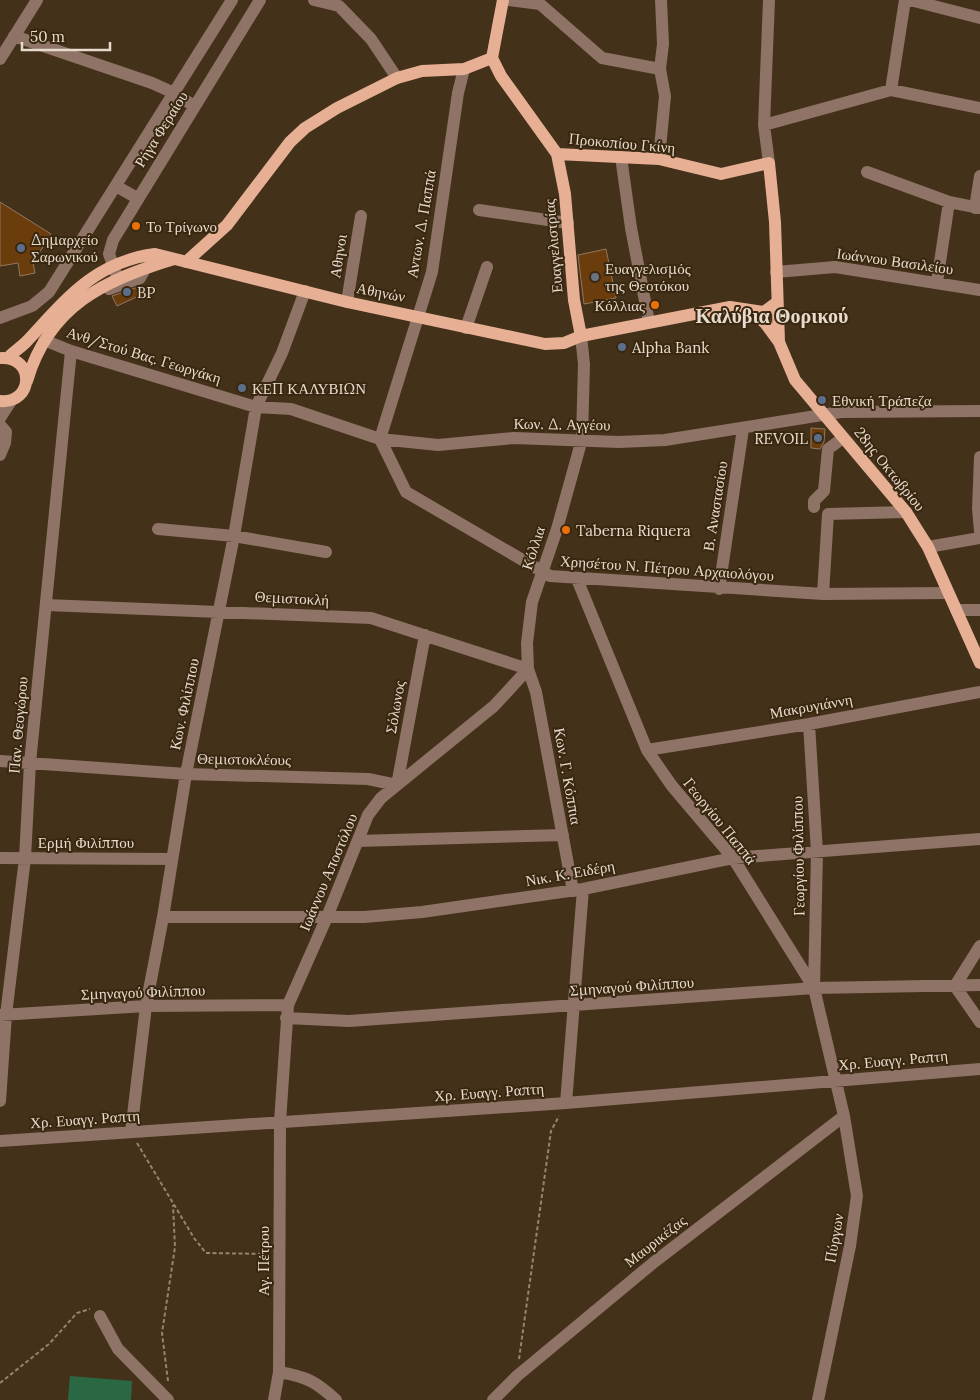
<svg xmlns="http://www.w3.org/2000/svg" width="980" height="1400" viewBox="0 0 980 1400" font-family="Lora,serif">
	<rect width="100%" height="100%" fill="#44311a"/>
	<!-- green -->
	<path fill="#2a6844" d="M70,1376l62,5 -1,19h-63z"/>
	<!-- building -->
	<path fill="#6c3d0c" stroke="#907661" d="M0,202l51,32 -18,29 2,10 -15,3 -2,-13 -18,3z
		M606,249l10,49 -32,6 -6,-49z
		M141,286l4,7 -28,13 -5,-10z
		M811,428l14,1 -1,13 -4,7 -9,-1z"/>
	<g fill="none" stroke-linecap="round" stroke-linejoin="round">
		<!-- path -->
		<path stroke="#948472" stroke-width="2" stroke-dasharray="4 2.5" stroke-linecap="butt" d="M137,1143l57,95 12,15 63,1
			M519,1359l32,-228 8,-15
			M168,1381l-6,-48 13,-86 -2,-42
			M0,1383l49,-39 28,-31 13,-4"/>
		<!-- minor -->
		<path stroke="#8e7366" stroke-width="12" d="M314,0l25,6 32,33 26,39
			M509,0l31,4 62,54 58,11
			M910,0l70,18
			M14,36l138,47 22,10 20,13
			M0,59l37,-59
			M891,90l14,-90
			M764,125l127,-35 89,18
			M621,157l10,71 18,94
			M659,159l6,-63 -5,-27 3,-25 -2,-44
			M769,163l-5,-38 5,-125
			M867,172l82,30
			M116,186l21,12
			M975,208l5,-32
			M479,210l89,13
			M776,272l59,-5 145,23
			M118,279l-9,-25 4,-14 147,-240
			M937,282l12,-80 31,6
			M109,289l31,-11 5,-9
			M347,302l14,-86
			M0,318l32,-12 17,-14 183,-292
			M466,328l21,-61
			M44,340l27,11 185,56 35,2 89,30 58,6 76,-7 105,4 46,-2 176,-28 139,-1
			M0,418l11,-17
			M0,425l6,7 -1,11 -5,12
			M380,439l26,53 144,84 273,18 125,-1
			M380,439l52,-167 26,-179 6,-24
			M980,457l-2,52 2,22
			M814,507v-6l10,-10 4,-42 15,-11
			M158,529l76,7 92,16
			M928,547l52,-9
			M577,579l70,171 25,36 61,72 81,130 30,128 13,80 -7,50 -32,154
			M719,589l24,-160
			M823,594l5,-80 78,-2
			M46,605l325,13 157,51
			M956,610h24
			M809,724l8,128 -3,136
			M647,750l162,-26 171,-32
			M0,761l186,13 182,5 29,6 28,-150
			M358,841l205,-6
			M0,858l172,1
			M573,891l-37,-199 -8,-23 -1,-26 5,-41 25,-73 25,-90 2,-75 -3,-28
			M163,917h201l58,-5 161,-23 150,-31 247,-19
			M980,946l-25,40 25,36
			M0,1015l146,-9 142,-1
			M286,1018l63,3 465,-33 166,-3
			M0,1101l6,-86 19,-157 5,-95 41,-412
			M566,1103l17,-214
			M131,1132l15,-126 17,-89 23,-143 48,-238 22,-129 26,-54 23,-62
			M0,1141l566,-38 414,-34
			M100,1316l18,33 50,51
			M279,1372c28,5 36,9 57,28
			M274,1400l5,-28 1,-250 8,-117 39,-88 41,-102 13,-17 113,-92 34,-37
			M493,1400l24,-24 136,-113 191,-147"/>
		<!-- major -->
		<path stroke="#e7b094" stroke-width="12" d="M492,58l9,18 56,78 8,40 9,106 7,36
			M492,58l11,-58
			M557,154l102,5 62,15 48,-11 6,59 4,120
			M186,262l41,-37 63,-83 15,-14 32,-20 60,-30 25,-7 42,-2 28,-11
			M752,311l13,12 14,19 16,38 111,132 22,35 52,116
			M8,358c6,-7 14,-11 20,-18 39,-42 67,-78 127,-86l192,48 198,42 19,-1 17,-7 149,-29 34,5 12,-9
			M27,381c22,-75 77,-101 147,-122
			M0,401c34,3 35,-44 2,-43"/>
	</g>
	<!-- markers -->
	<g fill="#e8710a" stroke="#392710" stroke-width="2">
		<circle cx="136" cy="226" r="5"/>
		<circle cx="655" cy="305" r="5"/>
		<circle cx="566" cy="530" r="5"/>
	</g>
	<g fill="#5c6f8a" stroke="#392710" stroke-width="2">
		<circle cx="21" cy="248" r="5"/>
		<circle cx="127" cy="292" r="5"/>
		<circle cx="622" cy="347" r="5"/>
		<circle cx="242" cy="388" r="5"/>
		<circle cx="822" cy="400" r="5"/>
		<circle cx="818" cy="438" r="5"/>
	</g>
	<circle fill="#6b7280" stroke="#392710" stroke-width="2" cx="595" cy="277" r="5"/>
	<g text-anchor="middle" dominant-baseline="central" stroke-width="4" stroke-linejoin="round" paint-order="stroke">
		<!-- street labels -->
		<g font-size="15" fill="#e7dbcd" stroke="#392710">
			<text transform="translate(161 129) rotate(-58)">Ρήγα Φεραίου</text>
			<text transform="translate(622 143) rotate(5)">Προκοπίου Γκίνη</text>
			<text transform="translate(421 224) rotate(-80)">Αντων. Δ. Παππά</text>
			<text transform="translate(553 246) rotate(-95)">Ευαγγελιστρίας</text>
			<text transform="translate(338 256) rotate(-81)">Αθηνοι</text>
			<text transform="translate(895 261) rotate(8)">Ιωάννου Βασιλείου</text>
			<text transform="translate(381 292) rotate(11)">Αθηνών</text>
			<text transform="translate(144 355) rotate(17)">Ανθ/Στού Βας. Γεωργάκη</text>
			<text transform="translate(562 424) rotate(1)">Κων. Δ. Αγγέου</text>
			<text transform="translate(890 469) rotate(51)">28ης Οκτωβρίου</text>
			<text transform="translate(715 506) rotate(-81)">Β. Αναστασίου</text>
			<text transform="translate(533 548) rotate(-72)">Κόλλια</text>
			<text transform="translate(667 568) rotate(4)">Χρησέτου Ν. Πέτρου Αρχαιολόγου</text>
			<text transform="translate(292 598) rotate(3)">Θεμιστοκλή</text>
			<text transform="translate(184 704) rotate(-78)">Κων. Φιλίππου</text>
			<text transform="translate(811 706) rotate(-10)">Μακρυγιάννη</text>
			<text transform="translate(395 707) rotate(-80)">Σόλωνος</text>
			<text transform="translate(18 725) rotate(-85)">Παν. Θεογώρου</text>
			<text transform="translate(244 759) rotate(1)">Θεμιστοκλέους</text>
			<text transform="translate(568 776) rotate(80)">Κων. Γ. Κόππια</text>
			<text transform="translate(720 821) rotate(51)">Γεωργίου Παππά</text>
			<text x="86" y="842">Ερμή Φιλίππου</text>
			<text transform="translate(798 856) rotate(-91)">Γεωργίου Φιλίππου</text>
			<text transform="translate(328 872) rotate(-67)">Ιωάννου Αποστόλου</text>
			<text transform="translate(570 873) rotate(-10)">Νικ. Κ. Ειδέρη</text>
			<text transform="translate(632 986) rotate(-4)">Σμηναγού Φιλίππου</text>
			<text transform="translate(143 992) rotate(-2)">Σμηναγού Φιλίππου</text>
			<text transform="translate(893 1060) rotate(-5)">Χρ. Ευαγγ. Ραπτη</text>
			<text transform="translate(489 1092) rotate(-4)">Χρ. Ευαγγ. Ραπτη</text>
			<text transform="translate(85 1119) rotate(-4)">Χρ. Ευαγγ. Ραπτη</text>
			<text transform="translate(834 1238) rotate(-80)">Πύργων</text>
			<text transform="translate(655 1241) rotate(-38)">Μαυρικέζας</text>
			<text transform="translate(263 1261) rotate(-90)">Αγ. Πέτρου</text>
		</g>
		<!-- poi labels -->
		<g font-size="15" fill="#e7dbcd" stroke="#392710" text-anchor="start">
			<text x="146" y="226">Το Τρίγωνο</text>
			<text x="31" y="239">Δημαρχείο<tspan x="31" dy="17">Σαρωνικού</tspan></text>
			<text x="605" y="268">Ευαγγελισμός<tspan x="605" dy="17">της Θεοτόκου</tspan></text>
			<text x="137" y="292">BP</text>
			<text x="645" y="305" text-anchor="end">Κόλλιας</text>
			<text x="632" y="347">Alpha Bank</text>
			<text x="252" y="388">ΚΕΠ ΚΑΛΥΒΙΩΝ</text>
			<text x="832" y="400">Εθνική Τράπεζα</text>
			<text x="808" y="438" text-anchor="end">REVOIL</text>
			<text x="576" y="530">Taberna Riquera</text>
		</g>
		<!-- district labels -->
		<g font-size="20" font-weight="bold" fill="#e7dbcd" stroke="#392710">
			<text x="772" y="315">Καλύβια Θορικού</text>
		</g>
	</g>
	<!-- scale -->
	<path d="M22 42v8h88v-8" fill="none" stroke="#e7dbcd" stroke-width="2.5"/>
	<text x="30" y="42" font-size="15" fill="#e7dbcd" stroke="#392710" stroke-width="4" paint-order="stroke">50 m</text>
</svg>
